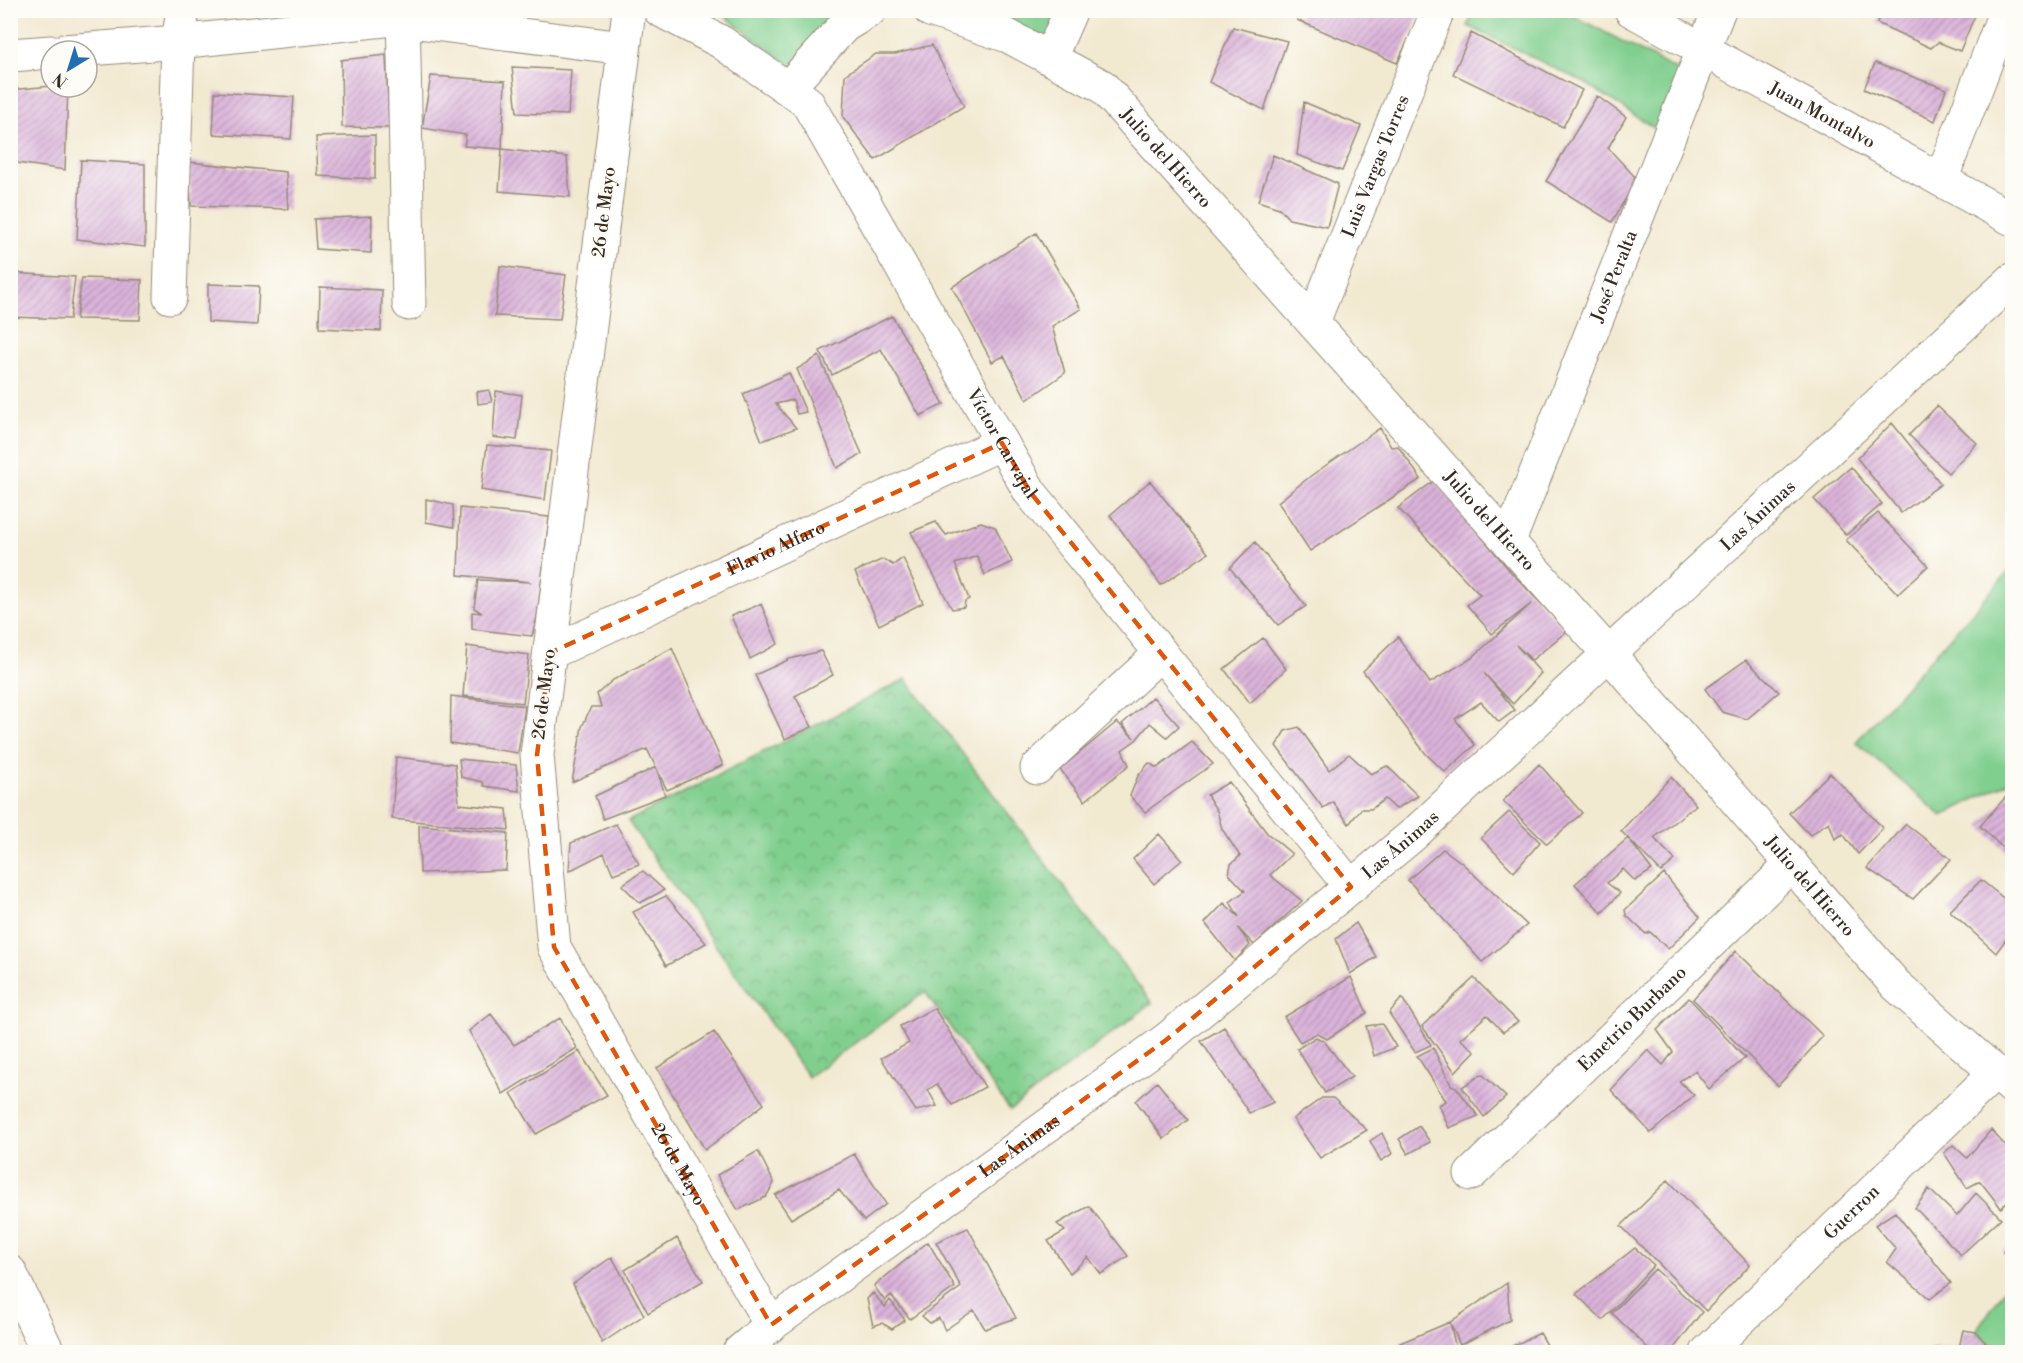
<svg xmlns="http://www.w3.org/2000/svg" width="2023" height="1363" viewBox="0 0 2023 1363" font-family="'Libre Bodoni',serif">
	<defs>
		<pattern id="park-crowns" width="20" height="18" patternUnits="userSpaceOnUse" patternTransform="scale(1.5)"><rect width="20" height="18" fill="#81cf8f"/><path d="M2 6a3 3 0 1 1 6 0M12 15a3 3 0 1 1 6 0" fill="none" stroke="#6ba874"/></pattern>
		<pattern id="building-hatch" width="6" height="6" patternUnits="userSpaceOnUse" patternTransform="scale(1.5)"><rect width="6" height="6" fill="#dbb4db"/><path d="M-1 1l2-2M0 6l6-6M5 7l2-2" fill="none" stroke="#b393b1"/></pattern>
	</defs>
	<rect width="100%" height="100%" fill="#fdfcf7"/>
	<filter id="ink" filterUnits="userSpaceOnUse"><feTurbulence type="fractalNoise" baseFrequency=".0167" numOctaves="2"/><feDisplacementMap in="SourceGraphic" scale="12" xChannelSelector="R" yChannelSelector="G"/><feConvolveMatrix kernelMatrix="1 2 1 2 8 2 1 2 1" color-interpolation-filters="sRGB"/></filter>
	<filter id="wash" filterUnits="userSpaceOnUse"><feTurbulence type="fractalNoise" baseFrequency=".008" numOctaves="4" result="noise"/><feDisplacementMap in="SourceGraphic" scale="24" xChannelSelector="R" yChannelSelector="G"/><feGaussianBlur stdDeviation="1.35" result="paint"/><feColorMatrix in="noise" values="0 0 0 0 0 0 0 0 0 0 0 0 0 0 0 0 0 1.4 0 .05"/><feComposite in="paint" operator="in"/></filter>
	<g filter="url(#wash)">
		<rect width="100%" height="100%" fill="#f2e9d1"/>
		<!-- green -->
		<path fill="#81cf8f" stroke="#5e7c56" stroke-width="1.5" d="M718,11h130l-54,58z
			M963,11h96l-13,33z
			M1473,11h92l117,62 -25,57 -72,-47 -117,-57z
			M2012,568v212l-70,36 -86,-74z
			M2012,1278v74h-15l-21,-20z"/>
		<!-- park -->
		<path fill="url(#park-crowns)" stroke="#5e7c56" stroke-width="1.5" d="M906,679l246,324 -142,107 -85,-118 -117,85 -180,-256z"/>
		<g id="blocks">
			<!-- building -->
			<path fill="url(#building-hatch)" d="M1301,10h121l-25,53 -100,-43z
				M1881,10h90l5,3 -16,38 -22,-9 -7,6 -54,-25z
				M1233,27l54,14 -23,69 -55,-28z
				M1471,33l111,57 -19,37 -110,-53z
				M932,45l32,61 -89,54 -32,-43 2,-42 31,-21h19z
				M386,55l3,73 -47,-1 -1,-67z
				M1875,63l71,26 -11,32 -71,-32z
				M512,67l59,3 -3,45 -51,-2z
				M431,76l74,5 -3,68 -38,-3 2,-11 -44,-7z
				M51,86l17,1 -3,83 -55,-8v-72z
				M215,92l79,5 -3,42 -78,-5z
				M1597,96l29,21 -18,31 29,31 -25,43 -66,-41z
				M1304,102l57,24 -19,45 -45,-16z
				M375,135v44l-57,-3 -2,-39z
				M502,149l65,8 3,40 -71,-6z
				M1273,155l65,29 -11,43 -38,-8 -10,-11 -21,-7z
				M81,160l64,4v83l-68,-8z
				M189,162l97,10 2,37 -97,-3z
				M372,216l-1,37 -55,-4 -2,-30z
				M1036,233l45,76 -29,17 13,47 -38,27 -23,-44 -12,6 -40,-75z
				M500,266l66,9 -6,44 -65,-3z
				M10,273l65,4 -5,42 -60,-2z
				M82,278l60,2 -2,40 -64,-1z
				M208,284l51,2 -2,39 -49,-3z
				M320,287l62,3 -1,41 -62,-3z
				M892,316l52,88 -24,12 -39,-67 -49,26 -12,-24z
				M819,356l43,98 -25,14 -40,-99z
				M789,373l17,39 -9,2 -4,-14 -17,4 20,24 -34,13 -19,-47z
				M489,390l3,12 -14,2 -1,-12z
				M496,391l26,4 -5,45 -24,-3z
				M1937,406l40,37 -29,30 -39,-38z
				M1892,423l49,61 -40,29 -44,-55z
				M1380,428l11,19 7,-1 23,33 -111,72 -32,-49 34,-27z
				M487,445l64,6 -6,49 -64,-10z
				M1851,467l31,37 -36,31 -32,-36z
				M1435,480l75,91 57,60 -35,29 -16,-15 25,28 -28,31 -29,-31 31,37 -16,12 -18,-20 -26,17 20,26 -30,27 -19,-18 -63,-83 35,-34 32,46 42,-25 60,-55 -40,31 -25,-29 13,-10 -82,-87z
				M1150,481l58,72 -47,32 -51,-70z
				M426,499l27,6 1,22 -28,-5z
				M460,508l89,9 -12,100 -5,19 -60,-7v-17l10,1 -8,-5 4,-28 53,2 -73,-7z
				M1878,513l50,53 -30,28 -52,-54z
				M936,522l10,13 35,-13 14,5 17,35 -27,13 -8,-19 -22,8 14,35 -4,2 -1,6 -12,2 -41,-77z
				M1255,542l51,64 -28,19 -48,-57z
				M903,558l20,45 -44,22 -24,-53 28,-13 10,6z
				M761,604l17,40 -28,15 -19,-43z
				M1263,638l23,31 -36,34 -26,-34z
				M467,646l62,9 -6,48 -60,-7z
				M672,648l51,117 -56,25 -20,-41 -75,33 10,-55 9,-20h10l-4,-13 16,-14z
				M821,651l12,24 -38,21 17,31 -27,12 -30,-64 35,-16z
				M1746,660l33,32 -32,27 -25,-7 -17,-23z
				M451,696l74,10 -7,47 -68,-10z
				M1153,697l26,29 -12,11 -17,-14 -14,17 -14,10 7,15 -44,36 -25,-32 57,-47 17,16 -12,-14z
				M1299,727l30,43 20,-16 22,20 16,-8 31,30 -22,13 -11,-10 -14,10h-10l-12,15 -16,-22 -10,6 -47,-62 9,-15z
				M1192,742l21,22 -68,48 -15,-16 8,-20 11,-13 8,5z
				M396,757l59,7 4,40 48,5 2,21 -117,-11z
				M459,759l57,6 3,26 -35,-5 -1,-4 -22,-5z
				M1539,764l43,49 -35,31 -44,-43z
				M656,767l9,28 -62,24 -8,-23z
				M1830,773l53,55 -25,26 -15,-20 -8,5 -6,-17 -19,13 -21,-22z
				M1671,777l25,28 -42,33 21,22 -14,12 -40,-41z
				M1229,782l38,51 25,21 -22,21 32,26 -48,44 -16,-17 12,17 -15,16 -30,-38 19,-20 15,14 -9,-15 15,-11 -16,-17 2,-10 9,-8 -18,-27 -5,-18 -10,-16z
				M2012,790v67l-32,-31z
				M1509,812l31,30 -26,30 -33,-34z
				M616,824l23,40 -26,10 -9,-21 -35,18 2,-28z
				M1906,824l45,35 -38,40 -46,-31z
				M419,825l89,8 -2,37 -86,3z
				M1159,834l23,26 -28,24 -21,-25z
				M1628,838l24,32 -17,11 -12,-12 -16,14 13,10 -18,20 -27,-29z
				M1443,849l19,14 65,62 -45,37 -74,-82z
				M643,871l21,19 -24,13 -18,-18z
				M1664,874l36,43 -32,32 -18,-17 -4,2 -20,-19 -1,-5z
				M1981,880l31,25v26l-16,22 -46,-42z
				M666,896l40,47 -40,23 -33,-54z
				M1356,923l20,34 -26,17 -14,-35z
				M1736,951l87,85 -45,50 -85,-87z
				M1351,977l16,36 -40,26 -10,-6 -17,9 -16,-25z
				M1474,978l44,44 -15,10 -16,-17 -27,24 15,12 -20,21 -33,-46z
				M1402,998l29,47 -16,7 -26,-39z
				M1689,998l56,60 -36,31 -14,-18 -16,10 15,14 -43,38 -40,-43 37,-40 15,15 10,-13 -16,-22z
				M934,1008l51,79 -33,18 -15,-21 -9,6 9,16 -21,5 -35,-53 28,-15 -9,-17z
				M491,1014l23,31 46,-27 17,30 -74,46 -34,-63z
				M1382,1024l14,23 -22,9 -8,-30z
				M1224,1027l50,75 -25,11 -48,-72z
				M714,1032l50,72 -59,46 -48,-82z
				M1316,1037l8,4 28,36 -27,16 -28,-44z
				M1433,1048l18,37 5,2 22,29 -29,12 -10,-23 7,-4 -29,-45z
				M579,1051l28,44 -71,39 -25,-41z
				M1482,1074l24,23 -22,20 -22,-30z
				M1157,1082l31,38 -24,19 -28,-38z
				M1322,1098h11l34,32 -47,28 -27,-39z
				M1419,1126l11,16 -22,12 -9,-15z
				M1991,1130l21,23v31l-1,1 1,11 -11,12 -21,-27 -13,7 -23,-35 9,-8 14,13z
				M1382,1133l10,21 -11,7 -11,-20z
				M758,1151l16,32 -8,14 -28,13 -21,-35z
				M854,1154l32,50 -22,17 -25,-31 -48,29 -16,-24z
				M1668,1180l82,85 -44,46 -85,-85z
				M1929,1189l28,27 19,-23 25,25 -40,37 -46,-47z
				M1089,1206l39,50 -27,18 -13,-17 -18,16 -22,-32 17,-10 -8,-7z
				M1895,1212l56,71 -21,16 -43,-37 9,-13 -21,-24z
				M968,1228l48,90 -31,11 -11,-19 -29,20 -6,-12 -9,5 -8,-7 39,-29 -25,-45z
				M677,1238l26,43 -55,32 -23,-43z
				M928,1242l27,45 -45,32 -19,-24 -6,6 -11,-15z
				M2012,1243v19l-9,-10z
				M1635,1248l19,17 -51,55 -27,-26z
				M612,1257l32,58 -42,28 -29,-59z
				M1655,1269l47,43 -31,40h-19l-40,-39z
				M1507,1283l3,37 -50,25 -10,-23 6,27 -6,3h-48l-2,-9 50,-21z
				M873,1293l12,14 5,-7 15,20 -13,9 -10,-6 -9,3 -6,-27z
				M1963,1330l13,2 18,20h-64l5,-4h24z
				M1540,1333l11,19h-51z"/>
		</g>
	</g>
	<g filter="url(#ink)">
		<use href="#blocks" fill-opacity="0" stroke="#968a78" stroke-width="1.5"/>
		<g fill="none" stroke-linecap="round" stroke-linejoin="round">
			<defs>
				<g id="minor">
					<path d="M403,10l6,294"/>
					<path id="s1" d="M629,10l-92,745 17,192 217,378"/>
					<path id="s2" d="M660,10l61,32 86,60 223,390 321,395"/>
					<path id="s3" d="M930,10l78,26 94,50 507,568 287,331 116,102"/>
					<path id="s4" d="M1631,10l381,209"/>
					<path d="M64,51l114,-9 216,-23 230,29"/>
					<path d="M10,55l41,-3"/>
					<path d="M1050,58l21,-48"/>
					<path d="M788,88l56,-62 26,-16"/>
					<path d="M1941,180l65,-170"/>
					<path d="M170,297l8,-255 5,-32"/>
					<path id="s5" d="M1313,322l125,-312"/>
					<path id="s6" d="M1509,541l210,-531"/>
					<path id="s7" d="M550,653l452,-210"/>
					<path d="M1037,768l124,-115"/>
					<path id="s8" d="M1471,1174l321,-310"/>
					<path d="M10,1272l38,80"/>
					<path id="s9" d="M739,1352l32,-27 395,-285 247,-205 599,-555"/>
					<path id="s10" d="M1707,1352l289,-280"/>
				</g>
			</defs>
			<!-- minor casing -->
			<use href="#minor" stroke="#968a78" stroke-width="35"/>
			<!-- minor -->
			<use href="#minor" stroke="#fff" stroke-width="33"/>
		</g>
	</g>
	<!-- marked area -->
	<path fill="none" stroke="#df570d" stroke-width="4.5" stroke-dasharray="12 8" stroke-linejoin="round" d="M1002,443l28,49 321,395 -185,153 -395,285 -217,-378 -17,-192 13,-102z"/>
	<g text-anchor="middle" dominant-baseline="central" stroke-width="5" stroke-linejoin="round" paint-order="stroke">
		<!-- street labels -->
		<g font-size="18" fill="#3b2a1e" stroke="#fdfcf7">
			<text stroke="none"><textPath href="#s4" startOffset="218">Juan Montalvo</textPath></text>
			<text stroke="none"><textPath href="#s3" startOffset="285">Julio del Hierro</textPath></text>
			<text stroke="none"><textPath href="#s5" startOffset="168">Luis Vargas Torres</textPath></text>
			<text transform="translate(604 212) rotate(-83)">26 de Mayo</text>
			<text stroke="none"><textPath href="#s6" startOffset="285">José Peralta</textPath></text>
			<text stroke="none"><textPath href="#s2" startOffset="567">Víctor Carvajal</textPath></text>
			<text stroke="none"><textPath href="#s9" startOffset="1320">Las Ánimas</textPath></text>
			<text stroke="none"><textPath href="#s3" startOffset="771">Julio del Hierro</textPath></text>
			<text stroke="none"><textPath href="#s7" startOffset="249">Flavio Alfaro</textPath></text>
			<text transform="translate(544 694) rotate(-83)">26 de Mayo</text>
			<text stroke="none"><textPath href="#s9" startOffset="834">Las Ánimas</textPath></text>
			<text stroke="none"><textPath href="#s3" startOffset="1257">Julio del Hierro</textPath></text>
			<text stroke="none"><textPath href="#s8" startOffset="224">Emetrio Burbano</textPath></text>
			<text stroke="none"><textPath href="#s9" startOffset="348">Las Ánimas</textPath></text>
			<text stroke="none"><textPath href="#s1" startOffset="1194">26 de Mayo</textPath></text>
			<text stroke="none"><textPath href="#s10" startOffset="201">Guerron</textPath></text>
		</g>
	</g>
	<!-- margin -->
	<rect width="2023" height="1363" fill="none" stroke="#fdfcf7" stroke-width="36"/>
	<!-- north arrow -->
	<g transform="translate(69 69) rotate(218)"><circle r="28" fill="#fdfcf7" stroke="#afa8a0" stroke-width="1.5"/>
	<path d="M0-4.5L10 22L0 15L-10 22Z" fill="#1f6fb2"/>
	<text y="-9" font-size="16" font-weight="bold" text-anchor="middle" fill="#3b2a1e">N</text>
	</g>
</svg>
